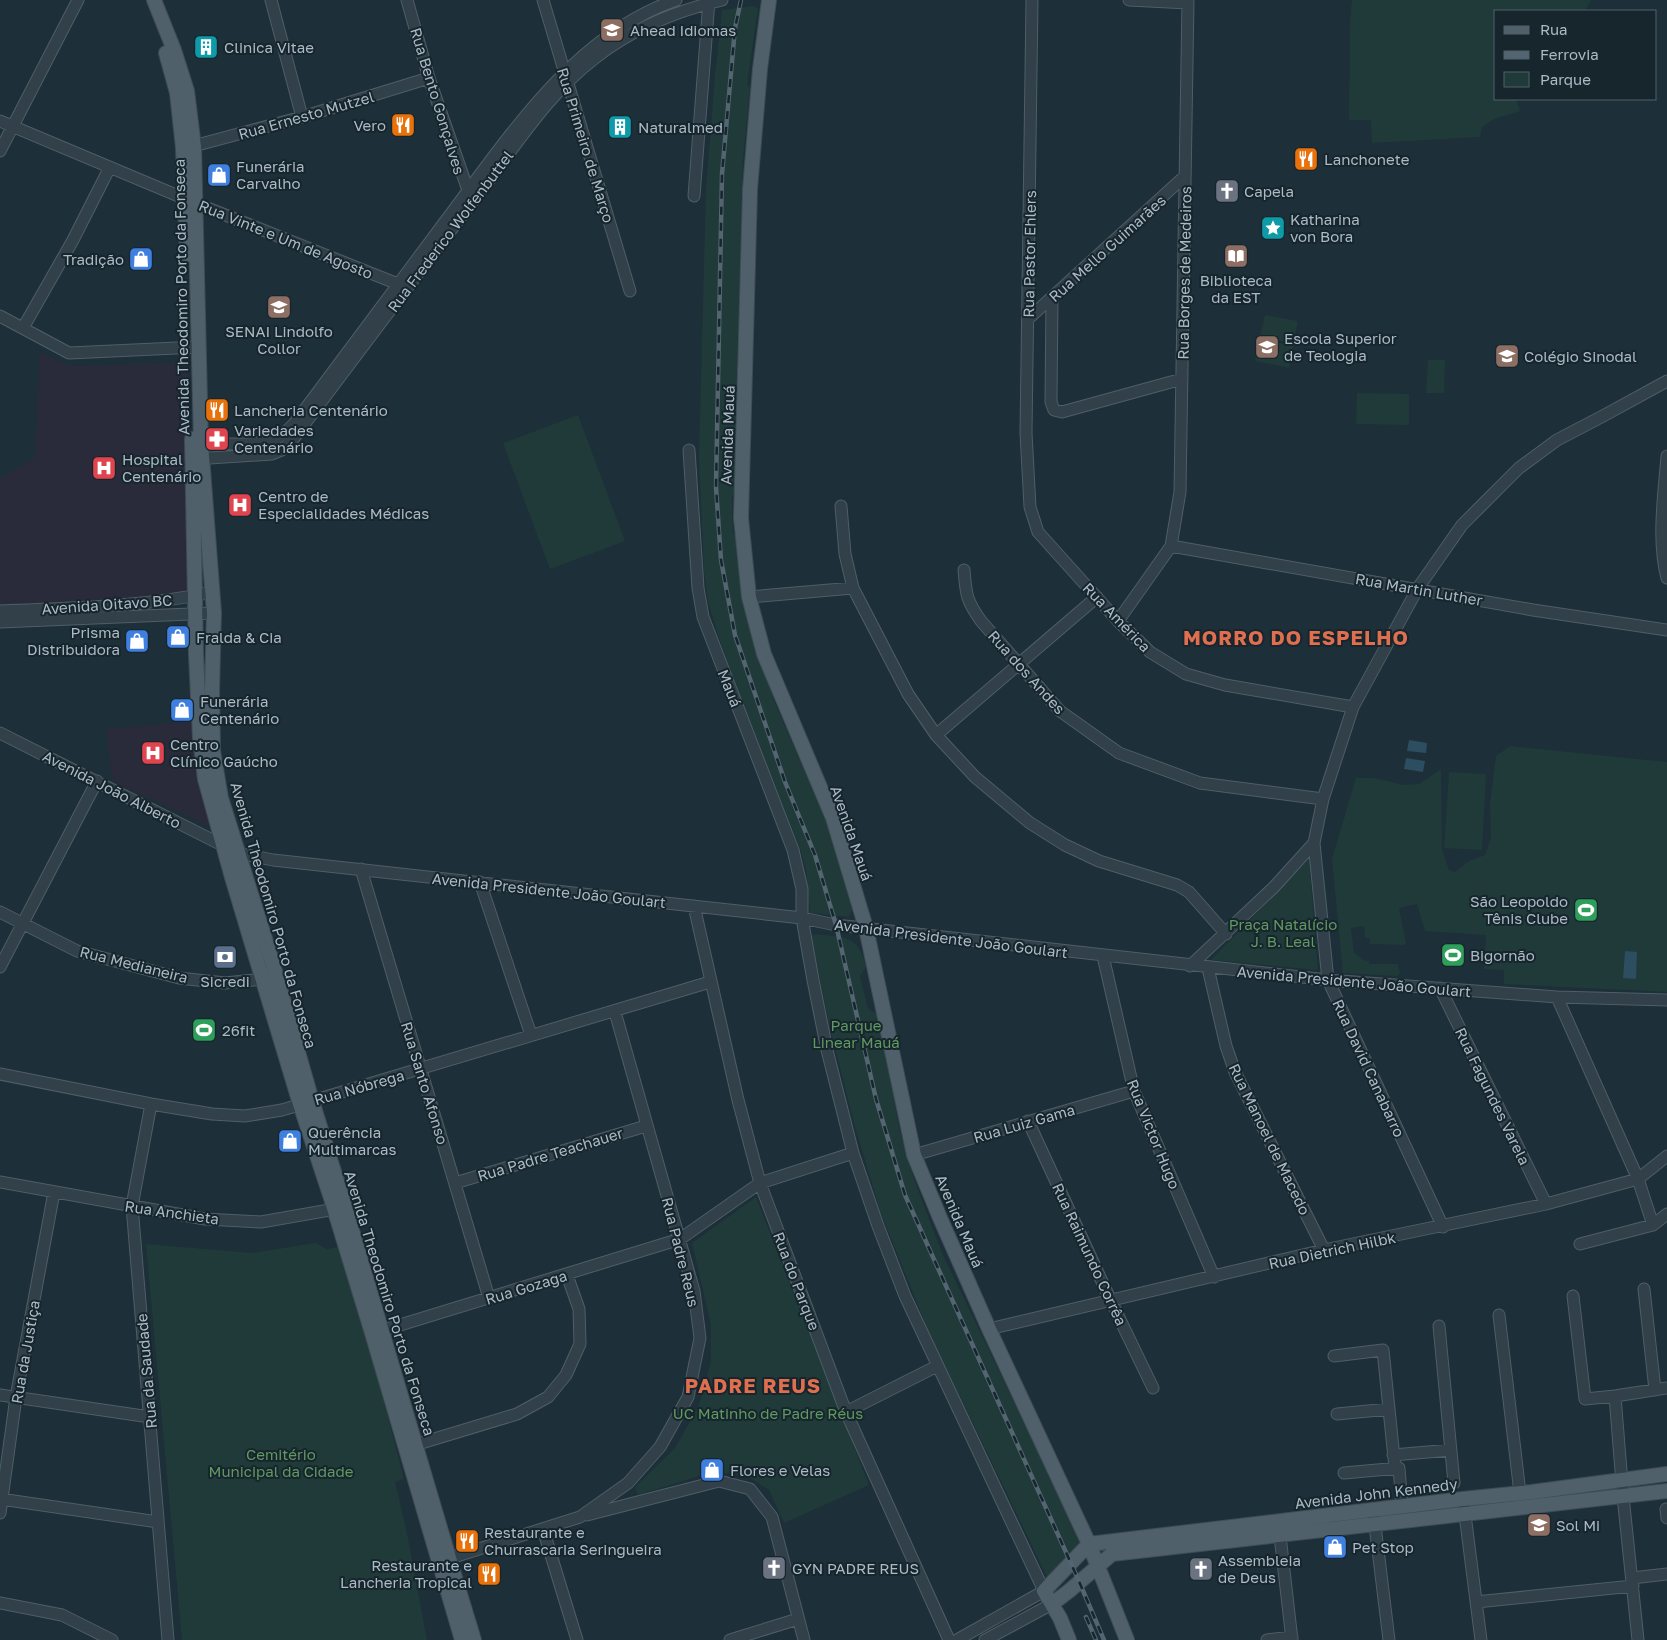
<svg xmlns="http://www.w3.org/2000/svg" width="1667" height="1640" viewBox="0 0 1667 1640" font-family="'Golos Text',sans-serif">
	<rect width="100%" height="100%" fill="#1d2f39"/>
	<!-- medical -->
	<path fill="#2a2b3a" d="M40,352l31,14 116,-3 1,25 -1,4 1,19 1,2 2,173 -15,11 -176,8v-126l35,-21z
		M197,721l16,107 -101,-47 -6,-52z"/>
	<!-- green -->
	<path fill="#1f3a38" d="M1352,0h239l-6,11h-89v88h20l4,12 -26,8 -12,8 -2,10 -108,6 -1,-23h-22l1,-98z
		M753,6l5,2 -11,76 3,4 -7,70 -8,285 1,49 -4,5 1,36 5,6 16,102 20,60 52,120 26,89 -3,7 -39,-4 -4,-43 -5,-19 -55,-140 -26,-70 -12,-39 -4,-31 -5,-113 7,-270 9,-112 7,-66z
		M1265,315l33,6 -5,22 -33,-6z
		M1260,339l33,7 -4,22 -34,-7z
		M1428,360h17l-1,33h-18z
		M1357,393l52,1v31l-53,-1z
		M578,415l47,126 -75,28 -47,-126z
		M1510,746l157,16v230l-163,-8v-14l-20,-1 2,-34 -61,-4 -8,-27 -18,4 7,35 -2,2 -34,-1v-6h-5l-1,-12 -13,2 3,24 9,8 6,1v3h29l2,9 -3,3 -54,-3 -11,-114 24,-81h18l30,7 15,-1 22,-15 1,81 7,20 6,2 14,-11 16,-6 6,-18 -1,-33 6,-48z
		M1449,772l37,2 -4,76 -38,-2z
		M1309,859l9,111 -107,-10z
		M817,934c29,4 42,1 49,33l-6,9 8,33 10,5 22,118 14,47 28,74 139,287v6l-30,32 -4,-1 -120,-249 -47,-117 -26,-88 -24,-95 -19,-92z
		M756,1197l113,288 -85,38 -15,-33 -17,-11 -20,-6 -26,1 -68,21 -3,-8 40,-39 23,-41 13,-45v-37l-19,-82z
		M315,1243l12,6 11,-2 30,93 36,139 -9,3 11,46 21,112h-245l-36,-396 106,9z"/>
	<!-- water -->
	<path fill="#2d4d60" d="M1409,740l18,3 -1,10 -19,-2z
		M1406,758l19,3 -2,11 -19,-3z
		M1625,951l12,1 -1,27 -13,-1z"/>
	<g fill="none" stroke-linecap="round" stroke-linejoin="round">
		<defs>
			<path id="minor" d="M271,0l31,117
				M407,0l22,78 41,118
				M543,0l87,291
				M1032,0l-6,433 4,74 8,25 80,89 32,31 36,22 39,11 128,22
				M1129,0l59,3
				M0,121l195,82 208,83
				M186,148l116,-31 127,-39
				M0,151l78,-151
				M694,196l15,-196
				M1052,297l-1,105 3,8 8,2 120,-33
				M0,316l69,37 129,-6
				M1028,319l157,-143
				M23,328l50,-88 37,-73
				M194,443c19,1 62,3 79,-3 8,-3 15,-10 21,-16 50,-67 100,-134 150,-201 63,-83 129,-188 232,-223
				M689,450l9,138 5,29 90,233 9,39v29l11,62 14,70 26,103 25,73 27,70 139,295 -87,49
				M1667,456c-3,38 -10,85 0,122
				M194,459l78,-5 10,-4 12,-12c63,-84 126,-168 190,-251 34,-45 66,-95 111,-129 37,-29 81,-47 127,-58
				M841,506l4,48 8,34 55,106 28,41 39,42 55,46 35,22 34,16 78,24 12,7 37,42
				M1171,546l362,64 134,20
				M964,570c2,24 2,30 17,51l79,90 59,42 81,30 123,16
				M749,597l104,-9
				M0,611c71,-3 143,-4 213,-19
				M1118,621l53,-75 9,-54 8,-492
				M0,622l214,-9
				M0,733l238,120 35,7 529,58 34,7 492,55 229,17 110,3
				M936,735l161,-138
				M1314,843l14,137 115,247
				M361,869l128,429
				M480,882l51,153
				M694,906l44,194 22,83 86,229 103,228
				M0,912l77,39 102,27 46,5 38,-4 6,-2
				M1103,956l31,135 80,186
				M1190,966l83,-78 41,-45 9,-44 30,-92 65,-119 44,-63 57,-57 38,-28 46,-24 64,-35
				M0,967l97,-186
				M1208,968l18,78 9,26 89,178
				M1440,988l106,216
				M1557,997l81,182 15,46
				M0,1074l151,30 61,10 33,2 37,-6 428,-128
				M151,1104l-19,102 36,434
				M1028,1121l83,180 42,87
				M914,1155l220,-64
				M0,1182l205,37 56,3 80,-14
				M455,1183l191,-57
				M1580,1244l73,-19 14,-11
				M1644,1289l11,101
				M1573,1296l12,103 30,-3 52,-8
				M1499,1315l21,178
				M1439,1326l15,157
				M989,1329l335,-79 222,-46 92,-25 29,-23
				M374,1333l306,-94 80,-56 93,-30
				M1334,1356l49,-6 12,118
				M0,1395l150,22
				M1615,1396l8,100 15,144
				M846,1412l91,-46
				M1337,1414l52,-5
				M408,1447l109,-33 31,-17 18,-22 14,-31 -1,-35 -12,-34
				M1393,1455l58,-5
				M1344,1473l55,-5 3,38
				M0,1499l158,23
				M1463,1499l18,141
				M1373,1509l16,131
				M1666,1509l1,9
				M0,1513l16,-116 38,-205
				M587,1515l132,-34 31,8 22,28 32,123
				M1279,1527l13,113
				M543,1529l34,111
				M441,1561l139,-44 48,-34 32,-36 28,-50 12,-59 -6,-47 -79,-279
				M1632,1578l35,-4
				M1476,1602l157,-16
				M0,1603l62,12 50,25
				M730,1640l68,-21
				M985,1640l67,-36
				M1267,1640l25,-3"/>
			<path id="major" d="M154,0l20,50 13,41 7,56 7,296 13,170 -2,77 1,61 8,47 51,163 40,140 33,106 104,351 25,82
				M769,0l-9,69 -10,120 -9,329 8,79 15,57 69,164 33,110 48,227 26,63 49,111 100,215 38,96
				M166,53l11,40 6,55 4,107
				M192,439l4,216 4,83 5,41 26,95 69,230 30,91 42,138 90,307
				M1052,1604l17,-13 43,-37 555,-63
				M1069,1640l-9,-22 -16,-27 45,-47 374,-45 69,-7 135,-18"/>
		</defs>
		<!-- minor casing -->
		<use href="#minor" stroke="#4f5e67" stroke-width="13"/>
		<!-- major casing -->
		<use href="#major" stroke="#3e4c56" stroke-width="16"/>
		<!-- minor -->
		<use href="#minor" stroke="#314049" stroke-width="11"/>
		<!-- major -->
		<use href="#major" stroke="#4f606a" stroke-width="14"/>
		<defs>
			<path id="rail" d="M741,0l-6,28 -13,146 -6,313 5,73 14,75 50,147 30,73 21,70 40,174 29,96 173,384 26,61
				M1086,1617l10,23"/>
		</defs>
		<!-- rail casing -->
		<use href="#rail" stroke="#526571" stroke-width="4.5"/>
		<!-- rail -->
		<use href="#rail" stroke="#17252d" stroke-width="2.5" stroke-dasharray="8" stroke-linecap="butt"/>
	</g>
	<!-- icons -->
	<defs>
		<symbol id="school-square" viewBox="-11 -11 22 22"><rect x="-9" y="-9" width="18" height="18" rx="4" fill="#8d6e63" stroke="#17252d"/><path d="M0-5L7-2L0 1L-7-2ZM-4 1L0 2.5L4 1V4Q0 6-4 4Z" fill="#fff"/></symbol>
		<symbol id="building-square" viewBox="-11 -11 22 22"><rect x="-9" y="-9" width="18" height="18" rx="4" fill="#0f9aa8" stroke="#17252d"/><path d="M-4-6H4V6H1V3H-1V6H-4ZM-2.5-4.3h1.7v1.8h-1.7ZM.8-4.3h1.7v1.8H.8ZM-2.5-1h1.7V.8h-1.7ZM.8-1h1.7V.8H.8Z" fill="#fff"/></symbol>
		<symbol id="restaurant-square" viewBox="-11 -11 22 22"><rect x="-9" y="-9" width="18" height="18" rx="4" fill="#e8710a" stroke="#17252d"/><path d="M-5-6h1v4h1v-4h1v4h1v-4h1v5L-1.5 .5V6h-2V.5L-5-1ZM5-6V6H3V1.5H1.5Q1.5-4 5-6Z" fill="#fff"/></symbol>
		<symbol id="shop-square" viewBox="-11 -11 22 22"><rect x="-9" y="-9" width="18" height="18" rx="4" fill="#3f7fe0" stroke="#17252d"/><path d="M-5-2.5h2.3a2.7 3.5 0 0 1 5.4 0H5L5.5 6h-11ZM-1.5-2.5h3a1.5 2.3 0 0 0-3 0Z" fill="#fff"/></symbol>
		<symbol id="church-square" viewBox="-11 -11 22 22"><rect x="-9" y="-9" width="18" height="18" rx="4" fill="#6b7280" stroke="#17252d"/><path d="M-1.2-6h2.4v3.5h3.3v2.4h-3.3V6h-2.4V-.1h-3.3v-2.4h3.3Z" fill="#fff"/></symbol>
		<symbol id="sight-square" viewBox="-11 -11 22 22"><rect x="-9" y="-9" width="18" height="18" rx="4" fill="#0f9aa8" stroke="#17252d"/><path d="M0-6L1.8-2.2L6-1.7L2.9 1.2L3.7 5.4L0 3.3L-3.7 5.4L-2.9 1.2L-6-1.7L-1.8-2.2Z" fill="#fff"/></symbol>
		<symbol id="library-square" viewBox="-11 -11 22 22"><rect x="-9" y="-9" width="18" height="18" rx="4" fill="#8d6e63" stroke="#17252d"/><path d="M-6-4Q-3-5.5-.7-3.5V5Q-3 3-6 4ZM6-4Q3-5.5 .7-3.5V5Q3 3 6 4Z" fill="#fff"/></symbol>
		<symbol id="university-square" viewBox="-11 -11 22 22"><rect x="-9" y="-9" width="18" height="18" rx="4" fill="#8d6e63" stroke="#17252d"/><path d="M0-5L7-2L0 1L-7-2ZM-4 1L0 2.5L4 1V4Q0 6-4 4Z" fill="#fff"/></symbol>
		<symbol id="pharmacy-square" viewBox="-11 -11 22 22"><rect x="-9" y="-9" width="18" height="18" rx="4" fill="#e0444e" stroke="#17252d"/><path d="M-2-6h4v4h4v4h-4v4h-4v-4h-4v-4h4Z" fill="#fff"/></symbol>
		<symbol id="hospital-square" viewBox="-11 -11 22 22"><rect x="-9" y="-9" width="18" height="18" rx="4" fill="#e0444e" stroke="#17252d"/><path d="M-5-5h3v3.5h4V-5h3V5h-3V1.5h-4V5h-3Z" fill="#fff"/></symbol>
		<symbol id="stadium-square" viewBox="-11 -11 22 22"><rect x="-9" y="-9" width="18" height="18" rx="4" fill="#2e9e5b" stroke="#17252d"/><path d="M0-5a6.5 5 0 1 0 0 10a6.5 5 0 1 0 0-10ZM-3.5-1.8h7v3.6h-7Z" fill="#fff"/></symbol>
		<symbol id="bank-square" viewBox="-11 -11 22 22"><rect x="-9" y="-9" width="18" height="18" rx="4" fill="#5c6f8a" stroke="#17252d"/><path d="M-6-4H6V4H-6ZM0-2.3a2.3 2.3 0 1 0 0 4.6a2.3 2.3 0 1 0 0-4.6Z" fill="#fff"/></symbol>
	</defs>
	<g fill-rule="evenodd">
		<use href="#school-square" x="598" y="16" width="28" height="28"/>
		<use href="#building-square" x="192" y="33" width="28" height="28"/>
		<use href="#restaurant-square" x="389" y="111" width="28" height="28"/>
		<use href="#building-square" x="606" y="113" width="28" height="28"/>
		<use href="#restaurant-square" x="1292" y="145" width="28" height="28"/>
		<use href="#shop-square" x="205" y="161" width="28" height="28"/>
		<use href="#church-square" x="1213" y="177" width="28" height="28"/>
		<use href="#sight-square" x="1259" y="214" width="28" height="28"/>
		<use href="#library-square" x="1222" y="242" width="28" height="28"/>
		<use href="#shop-square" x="127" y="245" width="28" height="28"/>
		<use href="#school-square" x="265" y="293" width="28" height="28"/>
		<use href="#university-square" x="1253" y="333" width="28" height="28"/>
		<use href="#school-square" x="1493" y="342" width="28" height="28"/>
		<use href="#restaurant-square" x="203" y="396" width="28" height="28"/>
		<use href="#pharmacy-square" x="203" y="425" width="28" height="28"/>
		<use href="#hospital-square" x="90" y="454" width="28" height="28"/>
		<use href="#hospital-square" x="226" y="491" width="28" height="28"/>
		<use href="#shop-square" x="164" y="623" width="28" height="28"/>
		<use href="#shop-square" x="123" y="627" width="28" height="28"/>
		<use href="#shop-square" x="168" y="696" width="28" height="28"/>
		<use href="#hospital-square" x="139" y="739" width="28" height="28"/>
		<use href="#stadium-square" x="1572" y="896" width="28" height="28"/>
		<use href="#stadium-square" x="1439" y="941" width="28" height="28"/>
		<use href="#bank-square" x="211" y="943" width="28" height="28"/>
		<use href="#stadium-square" x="190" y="1016" width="28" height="28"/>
		<use href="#shop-square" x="276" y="1127" width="28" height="28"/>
		<use href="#shop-square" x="698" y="1456" width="28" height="28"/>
		<use href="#school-square" x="1525" y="1511" width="28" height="28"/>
		<use href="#restaurant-square" x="453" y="1527" width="28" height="28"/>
		<use href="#shop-square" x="1321" y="1533" width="28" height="28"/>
		<use href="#church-square" x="760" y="1554" width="28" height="28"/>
		<use href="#church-square" x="1187" y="1555" width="28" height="28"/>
		<use href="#restaurant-square" x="475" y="1560" width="28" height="28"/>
	</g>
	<g text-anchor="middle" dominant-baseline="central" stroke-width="4" stroke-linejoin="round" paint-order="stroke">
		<!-- poi labels -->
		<g font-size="15" fill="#abbbc6" stroke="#17252d" text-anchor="start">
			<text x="630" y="30">Ahead Idiomas</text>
			<text x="224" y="47">Clinica Vitae</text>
			<text x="386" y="125" text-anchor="end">Vero</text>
			<text x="638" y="127">Naturalmed</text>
			<text x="1324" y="159">Lanchonete</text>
			<text x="236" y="166">Funerária<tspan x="236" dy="17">Carvalho</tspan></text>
			<text x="1244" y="191">Capela</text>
			<text x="1290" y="219">Katharina<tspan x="1290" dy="17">von Bora</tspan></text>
			<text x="124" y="259" text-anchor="end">Tradição</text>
			<text x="1236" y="280" text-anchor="middle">Biblioteca<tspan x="1236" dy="17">da EST</tspan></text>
			<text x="279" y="331" text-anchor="middle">SENAI Lindolfo<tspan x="279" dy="17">Collor</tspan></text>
			<text x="1284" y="338">Escola Superior<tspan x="1284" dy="17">de Teologia</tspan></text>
			<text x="1524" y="356">Colégio Sinodal</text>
			<text x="234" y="410">Lancheria Centenário</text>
			<text x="234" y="430">Variedades<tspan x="234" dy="17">Centenário</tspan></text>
			<text x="122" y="459">Hospital<tspan x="122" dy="17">Centenário</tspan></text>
			<text x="258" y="496">Centro de<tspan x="258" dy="17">Especialidades Médicas</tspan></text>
			<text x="120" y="632" text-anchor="end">Prisma<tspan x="120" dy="17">Distribuidora</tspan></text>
			<text x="196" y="637">Fralda &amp; Cia</text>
			<text x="200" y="701">Funerária<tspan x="200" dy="17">Centenário</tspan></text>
			<text x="170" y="744">Centro<tspan x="170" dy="17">Clínico Gaúcho</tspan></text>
			<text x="1568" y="901" text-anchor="end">São Leopoldo<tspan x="1568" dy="17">Tênis Clube</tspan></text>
			<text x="1470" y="955">Bigornão</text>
			<text x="225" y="981" text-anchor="middle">Sicredi</text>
			<text x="222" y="1030">26fit</text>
			<text x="308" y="1132">Querência<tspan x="308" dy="17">Multimarcas</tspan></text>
			<text x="730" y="1470">Flores e Velas</text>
			<text x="1556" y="1525">Sol Mi</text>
			<text x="484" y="1532">Restaurante e<tspan x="484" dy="17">Churrascaria Seringueira</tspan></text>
			<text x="1352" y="1547">Pet Stop</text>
			<text x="1218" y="1560">Assembleia<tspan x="1218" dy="17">de Deus</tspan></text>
			<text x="472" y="1565" text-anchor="end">Restaurante e<tspan x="472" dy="17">Lancheria Tropical</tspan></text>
			<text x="792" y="1568">GYN PADRE REUS</text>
		</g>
		<!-- street labels -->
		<g font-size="15" fill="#abbbc6" stroke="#17252d">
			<text transform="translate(438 101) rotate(73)">Rua Bento Gonçalves</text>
			<text transform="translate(306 115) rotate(-16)">Rua Ernesto Mutzel</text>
			<text transform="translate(586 145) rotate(73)">Rua Primeiro de Março</text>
			<text transform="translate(450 231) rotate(-53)">Rua Frederico Wolfenbuttel</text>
			<text transform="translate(286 239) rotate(22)">Rua Vinte e Um de Agosto</text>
			<text transform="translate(1107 248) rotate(-42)">Rua Mello Guimarães</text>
			<text transform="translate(1029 254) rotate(-89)">Rua Pastor Ehlers</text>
			<text transform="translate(1184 273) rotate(-89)">Rua Borges de Medeiros</text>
			<text transform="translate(181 297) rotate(-91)">Avenida Theodomiro Porto da Fonseca</text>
			<text transform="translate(727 435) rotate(-88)">Avenida Mauá</text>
			<text transform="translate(1419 589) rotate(10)">Rua Martin Luther</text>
			<text transform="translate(107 604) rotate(-4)">Avenida Oitavo BC</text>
			<text transform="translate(1117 617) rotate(46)">Rua América</text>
			<text transform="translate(1027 672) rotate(48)">Rua dos Andes</text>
			<text transform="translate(730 688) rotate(68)">Mauá</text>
			<text transform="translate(112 789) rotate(27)">Avenida João Alberto</text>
			<text transform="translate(852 833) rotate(71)">Avenida Mauá</text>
			<text transform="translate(549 890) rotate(6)">Avenida Presidente João Goulart</text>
			<text transform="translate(274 915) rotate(74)">Avenida Theodomiro Porto da Fonseca</text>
			<text transform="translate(951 938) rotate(7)">Avenida Presidente João Goulart</text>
			<text transform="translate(134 964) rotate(14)">Rua Medianeira</text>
			<text transform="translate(1354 981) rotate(5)">Avenida Presidente João Goulart</text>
			<text transform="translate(1369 1068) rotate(65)">Rua David Canabarro</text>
			<text transform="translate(425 1083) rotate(73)">Rua Santo Afonso</text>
			<text transform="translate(359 1087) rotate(-16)">Rua Nóbrega</text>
			<text transform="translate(1493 1096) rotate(64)">Rua Fagundes Varela</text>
			<text transform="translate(1024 1123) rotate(-16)">Rua Luiz Gama</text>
			<text transform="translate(1154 1134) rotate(68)">Rua Victor Hugo</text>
			<text transform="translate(1270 1139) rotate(64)">Rua Manoel de Macedo</text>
			<text transform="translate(550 1154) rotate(-17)">Rua Padre Teachauer</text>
			<text transform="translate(172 1212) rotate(8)">Rua Anchieta</text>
			<text transform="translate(960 1221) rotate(67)">Avenida Mauá</text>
			<text transform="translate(1332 1250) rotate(-12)">Rua Dietrich Hilbk</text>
			<text transform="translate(681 1252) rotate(76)">Rua Padre Reus</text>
			<text transform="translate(1090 1254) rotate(65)">Rua Raimundo Corrêa</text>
			<text transform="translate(797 1281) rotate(69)">Rua do Parque</text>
			<text transform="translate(526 1287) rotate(-17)">Rua Gozaga</text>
			<text transform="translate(390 1303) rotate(73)">Avenida Theodomiro Porto da Fonseca</text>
			<text transform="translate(25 1352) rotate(-80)">Rua da Justiça</text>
			<text transform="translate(146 1371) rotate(-95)">Rua da Saudade</text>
			<text transform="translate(1376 1493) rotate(-7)">Avenida John Kennedy</text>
		</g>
		<!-- park labels -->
		<g font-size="15" fill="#609962" stroke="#17252d">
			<text x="1283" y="924">Praça Natalício<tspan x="1283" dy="17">J. B. Leal</tspan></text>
			<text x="856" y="1025">Parque<tspan x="856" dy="17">Linear Mauá</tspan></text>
			<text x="768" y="1413">UC Matinho de Padre Réus</text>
			<text x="281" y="1454">Cemitério<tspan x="281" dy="17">Municipal da Cidade</tspan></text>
		</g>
		<!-- district labels -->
		<g font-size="20" font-weight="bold" letter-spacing="1" fill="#df6f4e" stroke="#17252d">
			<text x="1296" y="637">MORRO DO ESPELHO</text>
			<text x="753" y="1385">PADRE REUS</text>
		</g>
	</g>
	<!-- legend -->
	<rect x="1494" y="10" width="162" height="90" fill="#17252d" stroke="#52616a"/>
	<rect x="1504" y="26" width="25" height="8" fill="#4f606a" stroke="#52616a"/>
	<text x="1540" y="35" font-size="15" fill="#abbbc6">Rua</text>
	<rect x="1504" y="51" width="25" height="8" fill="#526571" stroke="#52616a"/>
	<text x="1540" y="60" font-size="15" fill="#abbbc6">Ferrovia</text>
	<rect x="1504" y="72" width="25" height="15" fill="#1f3a38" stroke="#52616a"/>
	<text x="1540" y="85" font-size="15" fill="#abbbc6">Parque</text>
</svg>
